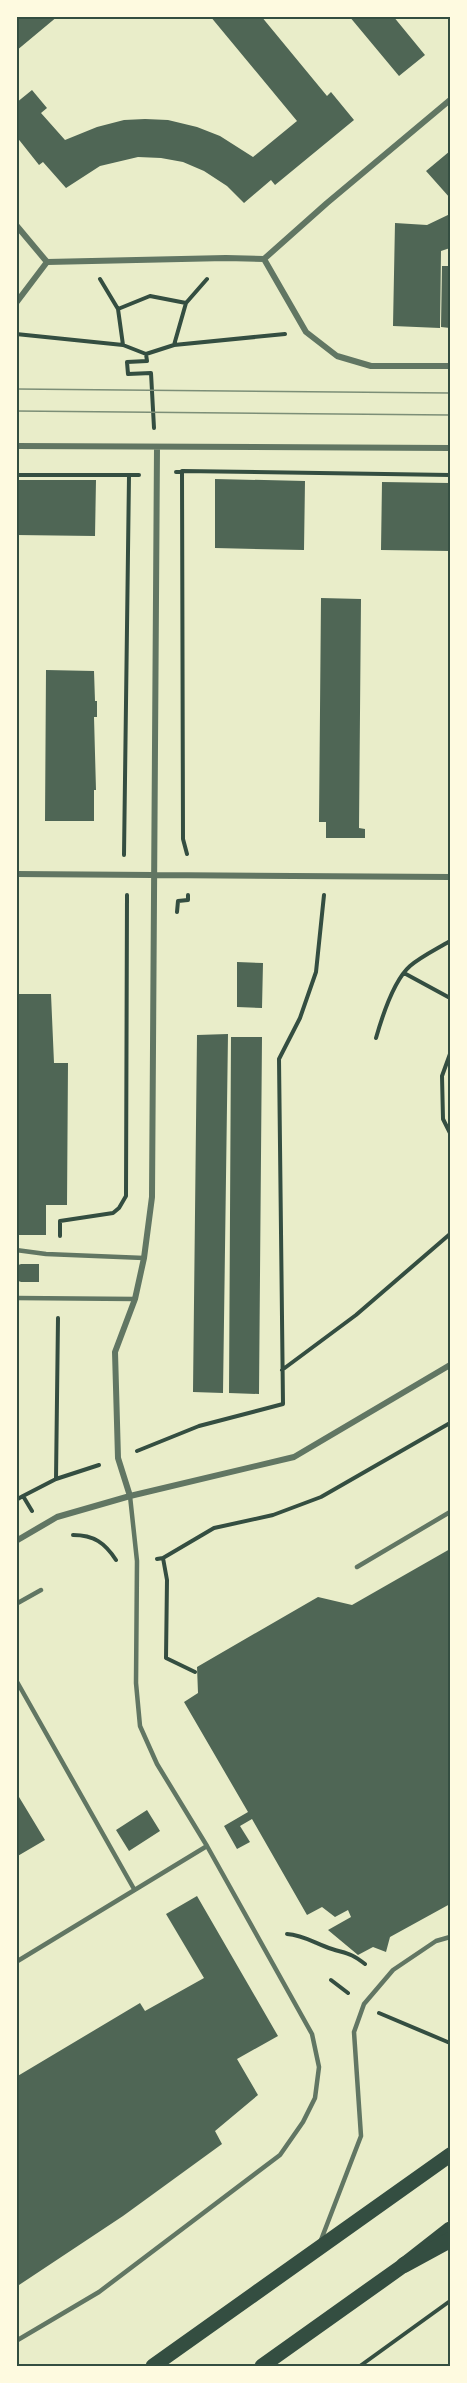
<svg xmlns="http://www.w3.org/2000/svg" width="467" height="2383" viewBox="0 0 467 2383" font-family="'Fira Sans Condensed',sans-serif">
	<rect width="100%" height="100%" fill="#e9edc9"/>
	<!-- building -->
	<path fill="#4f6655" d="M16,16h42l-42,35z
		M210,16h51l66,80 4,-4 23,28 -79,65 -4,-5 -27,23 -17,-17 -23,-15 -21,-9 -22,-4 -23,-1 -38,9 -34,22 -23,-26 -4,3 -23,-29v-33l16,-13 15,18 -6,5 24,27 32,-13 27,-7 21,-1 23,1 29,7 23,9 33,21 44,-36z
		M349,16h44l32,39 -26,21z
		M450,151v47l-24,-27z
		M450,214v34l-9,3 -1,77 -47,-2 2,-103 32,2z
		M442,266h8v62l-9,-1z
		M215,479l90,2 -1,69 -89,-2z
		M16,480h80l-1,56 -79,-1z
		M382,482l68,1v68l-69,-1z
		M321,598l40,1 -2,229 6,1v9h-39v-16h-7z
		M46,670l48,1 1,30h2v16h-3l2,73h-2v31h-49z
		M237,962l26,1 -1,45 -25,-1z
		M16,994h35l3,69h14l-1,142h-21v30h-27v-30h-3z
		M228,1034l-5,359 -30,-1 4,-357z
		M231,1037h31l-3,357 -30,-1z
		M21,1264h18v18h-18l-5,-2v-14z
		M450,1549v355l-60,33 -4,15 -13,-5 -15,8 -30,-25 23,-13 -3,-7 -13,7 -13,-10 -15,8 -55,-96 -12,7 10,16 -13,7 -13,-23 24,-14 -64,-110 14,-9 -1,-26 121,-70 34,8z
		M16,1792l29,48 -29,17z
		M147,1810l13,21 -31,20 -13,-21z
		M197,1896l81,140 -41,23 21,36 -43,36 7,13 -99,72 -107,71v-210l124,-74 5,8 59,-33 -38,-64z"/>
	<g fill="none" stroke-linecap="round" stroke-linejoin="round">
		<!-- path -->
		<path stroke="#344e41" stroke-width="4" d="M100,279l18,30
			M186,303l21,-24
			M16,334l107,11 23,9 28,-9 111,-11
			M123,345l-5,-36 32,-13 36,7 -12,42
			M146,354l1,7 -20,1 1,12 23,-1 3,55
			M182,471l268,4
			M176,472h6l1,367 4,15
			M16,475h123
			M124,855l5,-379
			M177,912l1,-11 10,-1v-5
			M404,973l46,25
			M376,1038c6,-21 17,-57 34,-72 12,-10 27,-17 40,-25
			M450,1054l-8,22 1,43 7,14
			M60,1236v-15l53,-8 6,-5 7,-12 1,-301
			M282,1370l74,-55 94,-81
			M137,1451l62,-25 84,-22 -4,-345 21,-41 16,-46 8,-77
			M56,1479l43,-14
			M23,1496l33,-17 2,-161
			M16,1500l7,-4 9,15
			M73,1535c21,0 32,8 43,25
			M163,1558l4,22 -1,78 29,14
			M157,1559l6,-1 51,-30 59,-13 48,-18 129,-74
			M287,1934c17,1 29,10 45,15 16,5 19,4 33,15
			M331,1980l17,13
			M379,2013l71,30
			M360,2366l90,-65"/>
		<!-- service -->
		<path stroke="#617663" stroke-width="4.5" d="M16,1250l30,4 98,4
			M16,1298l119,1
			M357,1567l93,-55
			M16,1604l25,-14
			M16,1680l118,209
			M16,1962l191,-116
			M321,2240l40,-104 -7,-104 10,-28 29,-34 43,-29 14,-4
			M16,2341l83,-49 181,-137 23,-33 12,-24 4,-31 -7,-33 -105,-188 -50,-82 -17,-38 -4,-43 1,-122 -7,-65"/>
		<!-- minor -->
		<path stroke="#617663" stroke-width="6" d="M16,225l31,37
			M264,259l63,-56 123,-103
			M264,259l42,73 31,24 34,10h79
			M47,262l179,-4 38,1
			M16,303l31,-41
			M16,446l434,2
			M16,874l434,3
			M130,1496l-12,-38 -3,-106 20,-53 9,-41 8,-61 5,-749
			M16,1541l41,-24 73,-21 164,-39 156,-92"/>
		<!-- primary -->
		<path stroke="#344e41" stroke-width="15" d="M153,2366l297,-211
			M262,2366l142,-101 46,-36"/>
		<!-- trunk -->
		<path stroke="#344e41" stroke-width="16" d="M404,2265l46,-25"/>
		<!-- tram -->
		<path stroke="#7c8e77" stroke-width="1.5" d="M16,389l434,4
			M16,411l434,4"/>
	</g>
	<!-- border -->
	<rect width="467" height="2383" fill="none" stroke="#fefae0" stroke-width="36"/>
	<rect x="18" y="18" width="431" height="2347" fill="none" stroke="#344e41" stroke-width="2"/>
</svg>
